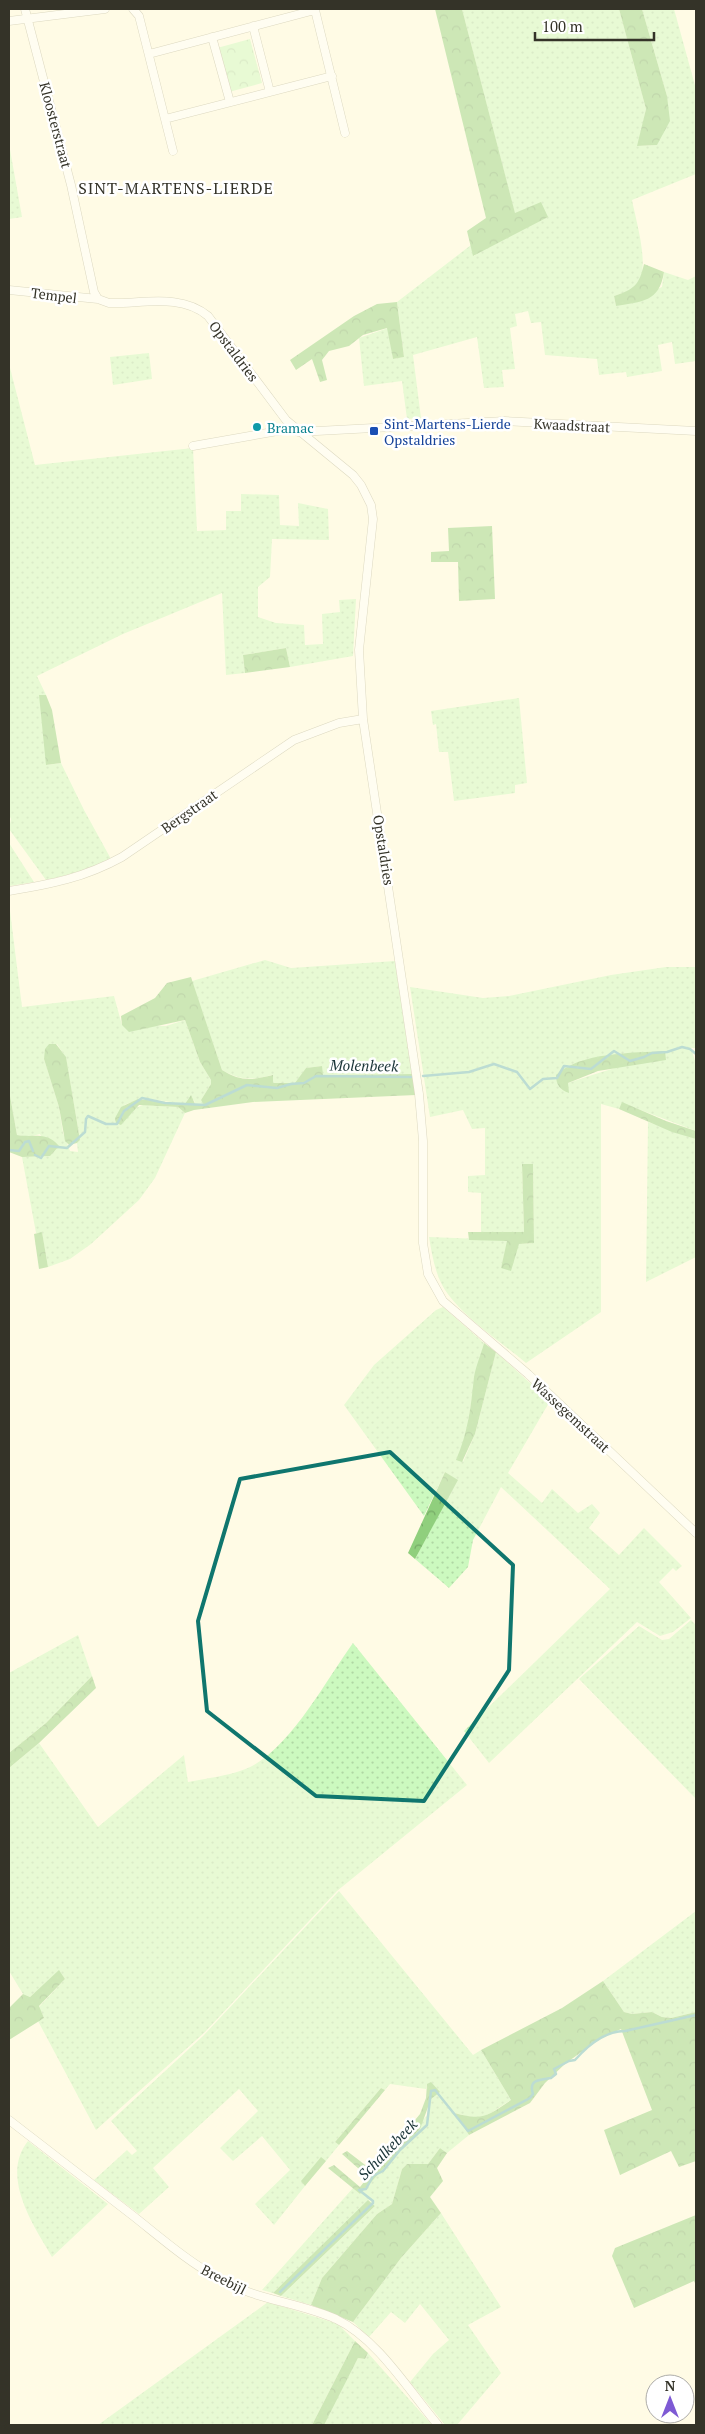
<svg xmlns="http://www.w3.org/2000/svg" width="705" height="2434" viewBox="0 0 705 2434" font-family="'PT Serif',serif">
	<defs>
		<pattern id="grass-dots" width="8" height="8" patternUnits="userSpaceOnUse" patternTransform="scale(1.25)"><rect width="8" height="8" fill="#ccf9bf"/><path d="M2 2h.1M6 6h.1" fill="none" stroke="#b0d6a4" stroke-width="1.8" stroke-linecap="round"/></pattern>
		<pattern id="forest-crowns" width="20" height="18" patternUnits="userSpaceOnUse" patternTransform="scale(1.25)"><rect width="20" height="18" fill="#90cf7d"/><path d="M2 6a3 3 0 1 1 6 0M12 15a3 3 0 1 1 6 0" fill="none" stroke="#76a966"/></pattern>
		<pattern id="park-crowns" width="20" height="18" patternUnits="userSpaceOnUse" patternTransform="scale(1.25)"><rect width="20" height="18" fill="#ccf9bf"/><path d="M2 6a3 3 0 1 1 6 0M12 15a3 3 0 1 1 6 0" fill="none" stroke="#b0d6a4"/></pattern>
	</defs>
	<rect width="100%" height="100%" fill="#fffbe5"/>
	<!-- grass -->
	<path fill="url(#grass-dots)" fill-rule="evenodd" d="M462,9h157l27,100 -8,37 19,-1 10,-49 -25,-87h32l22,80v85l-64,26c4,21 18,66 6,84 -5,7 -16,9 -24,12l2,10 46,-19 2,-15 24,8 8,-4v85l-21,3 -3,-22 -14,3 4,26 -35,6 -1,-5 -27,3 -2,-16 -52,-4 -4,-33 -10,1 -3,-12 -13,3 2,12 -7,2 5,41 -13,1 2,17 -20,1 -7,-51 -64,18 8,63 -14,1 -5,-38 -38,5 -5,-48 29,-10 5,31 11,-2 -7,-55 74,-57 3,11 41,-42z
		M9,144l13,73 -13,2z
		M149,353l3,26 -39,6 -3,-28z
		M9,364l26,101 158,-17 4,83 29,-1v-19h15v-17l38,1 1,30 19,1 -1,-23 30,6 1,31 -57,-1 -2,38 -12,10v30l18,6 28,2 1,20 18,-1 -1,-30 18,-2 -1,-12 17,-1 -3,57 -63,11 -4,-19 -43,7 2,18 -19,2 -4,-82 -99,41 -86,42 9,19h-6l7,70 14,-2 23,47 27,49 -22,11 -43,10 -37,-51 2,-10 -2,-4z
		M519,698l8,85 -12,2v8l-61,8 -6,-49h-9l-3,-28 -3,1 -2,-14z
		M9,843l25,39 -25,4z
		M9,903l13,104 92,-11 8,29 44,1 19,-6 15,42 11,18v4l-10,16 4,5 -10,-1 -1,-4 -9,4 -43,-6 -18,7 4,10 5,-6 10,-4 35,2 7,6 -30,65 -16,22 -48,44 -21,15 -22,8 -6,-34h-6l-14,-76 28,-1 -10,-22 -12,3 -11,-2 -8,-45zM49,1044h8l9,14 14,82 -3,3 1,9 -8,-1 -7,-18 -4,-26 -15,-48z
		M265,960l26,8 104,-7 17,113 -90,1v-9l-16,2 -10,15h-23l-1,-8c-21,5 -30,6 -50,-5l-30,-89z
		M666,967h30v81h-5l5,16v67l-74,-28 -3,6 -18,-5v208l-75,51c-25,-21 -63,-46 -81,-73 -10,-16 -13,-35 -16,-53l79,3 -7,28 18,-24 15,-1 -1,-79h-11l2,68h-43v-39l-13,-1v-16l17,-1v-47l-13,1 -9,-19 -33,7 -20,-130 73,11 26,-2 102,-21zM665,1051c-32,12 -65,21 -97,32l-2,-17 54,-12z
		M648,1122l48,17v118l-50,25z
		M443,1307l41,36c-11,39 -16,79 -21,119l12,-28 21,-82 54,49 -42,72 34,30 10,-14 26,24 14,-9 8,9 -11,15 30,27 25,-27 38,38 -6,5 -3,-3 -14,14 32,36 -18,14 -13,4 -23,-14 -148,141 -25,-32 146,-142 -109,-102 -28,53 -5,27 -19,21 -34,-29 42,-79 -12,-8 -21,44 -80,-111 30,-40 62,-55z
		M691,1620l5,5v174l-117,-120 60,-53 23,14 7,-1z
		M78,1635l14,41 -46,47 -37,30v-80z
		M353,1643l114,142 -130,106 -132,141 -109,98 -58,-109 6,-3 -5,-11 26,-28 -6,-8 -29,26 -7,-3 -14,-23v-203l30,-25 59,84 86,-72 4,27c20,-4 41,-6 60,-14 42,-19 78,-88 105,-125z
		M339,1891l134,164 8,-5 30,50c-26,16 -25,22 -56,13l14,22 -22,18 -7,-5 -12,16h-21l-5,5 -10,35 -15,10 -55,64 -11,27 -30,-9 94,-90 -6,-6 -96,93 -11,-3 91,-102 7,6 68,-80 3,-15 -4,-15 -1,5 -36,-5 -5,6 -4,-2 -46,54 4,3 -13,16 -5,-3 -19,23 3,5 -31,39 -19,-21 35,-34 -28,-34 -29,25 -13,-13 38,-37 -19,-22 -86,79 16,19 -30,27 -45,-34 33,-30 5,5 5,-4 -26,-30 92,-85z
		M696,1911v101l-25,6 -9,-1 -10,-5 -20,2 -8,-2 -21,-31z
		M28,2141l80,63 -56,53c-19,-32 -52,-81 -24,-116z
		M441,2213l60,94 -33,18 33,48 -44,52h-12l-35,-43 23,-28 16,-14 -29,-36 -15,19 -14,-11 -22,25 -16,-15 48,-64z
		M268,2302l70,22 17,17 -43,84h-214z
		M368,2353l64,72h-109l35,-67 7,1z"/>
	<!-- forest -->
	<path fill="url(#forest-crowns)" d="M435,9h27l53,204 26,-11 7,15 -75,39 -6,-25 19,-13z
		M619,9h23l25,87 3,25 -13,24 -20,1 9,-37z
		M644,264l20,8c-5,31 -22,29 -48,34l-2,-10c21,-7 25,-11 30,-32z
		M397,302l7,55 -11,2 -6,-31 -24,7 -14,11 -20,5 -7,9 5,20 -7,2 -8,-23 -16,11 -6,-10 64,-44 23,-12z
		M492,526l3,73 -36,2 -1,-39h-27v-10l18,-1 -1,-23z
		M286,648l4,19 -45,6 -2,-18z
		M39,695h7l6,15 9,53 -15,2z
		M191,977l31,93c20,12 29,10 51,5v8h22l11,-15 16,-2 1,9 89,-1 4,21 -163,7 -59,8 -9,3 -7,-6 -39,-2 -18,20 -5,-2 -1,-5 6,-11 17,-8 47,5 6,-9 4,9 9,1 -3,-5 10,-16v-4l-11,-18 -15,-42 -56,12 -7,-7 -1,-9 34,-18 12,-15z
		M49,1044h7l10,13 14,83 -3,3 -8,2 -4,-4 -6,-34 -15,-48 1,-10z
		M665,1051l1,9 -68,11 -30,12 1,10c-9,-3 -13,-8 -13,-18 24,-23 77,-22 109,-24z
		M9,1090l8,45c17,3 29,-4 42,11l-9,10 -28,1 -13,-5z
		M622,1102l44,19 30,10v8l-24,-7 -53,-23z
		M522,1164h11l1,79 -15,1 -8,27 -10,-3 6,-27 -38,-1 -1,-8h56z
		M42,1232l6,35 -9,2 -5,-35z
		M484,1343l12,9 -21,82 -13,28 -6,-2c12,-27 15,-54 18,-83 2,-11 7,-23 10,-34z
		M445,1472l13,8 -43,79 -7,-6z
		M92,1676l4,12 -57,55 -30,25v-15l37,-30z
		M59,1970l6,9 -26,27 5,12 -35,22v-32l14,-14 7,3z
		M603,1981l21,31 8,2 20,-2 10,5 9,1 25,-6v149l-17,6 -8,-16 -51,24 -16,-45 48,-20 -31,-81 -21,10 -34,24 -21,20 -15,20 -61,32 -14,-22c28,8 32,3 56,-13l-30,-50 81,-42z
		M431,2082l9,10 -9,7 -11,30 -60,65 -32,-26 6,-3 26,22 8,-10 -26,-23 5,-3 26,20 47,-57 6,-16 1,-14z
		M381,2088l4,2 -46,55 -4,-3z
		M440,2148l7,5 -10,15 6,13 -13,16 11,16 -40,45 -48,64 -42,-17 11,-27 55,-64 15,-10 10,-35 5,-5h21z
		M321,2157l5,4 -21,25 -4,-5z
		M368,2200l7,6 -94,90 -8,-3z
		M696,2215v70l-2,-4 -60,27 -22,-52 3,-8z
		M355,2341l13,12 -3,6 -7,-1 -34,67h-12z"/>
	<!-- park -->
	<path fill="url(#park-crowns)" d="M250,39l12,44 -33,9 -12,-44z"/>
	<g fill="none" stroke-linecap="round" stroke-linejoin="round">
		<!-- stream -->
		<path stroke="#6ab7bc" stroke-width="2.5" d="M423,1076l46,-4 25,-8 23,8 13,17 13,-10 14,-1 7,-12 27,3 23,-18 16,10 14,-4 8,-4 15,-1 15,-5 8,2 6,5
			M9,1150l10,1 6,-9 4,-1 4,10
			M35,1155l6,3 8,-12 18,2 18,-16 1,-13 2,-3 18,8h11l7,-13 18,-13 23,5 40,2 42,-20 30,3 14,-4 13,-1 12,-7 95,1
			M280,2292l93,-89v-2l-14,-11 7,-1 7,-13 10,-5 17,-21 27,-25 4,-34 4,-1 33,41 62,-33 3,-4c-5,-15 7,-14 18,-16l5,-4 -2,-5 15,-8 6,-1c13,-15 30,-29 50,-29l71,-16"/>
		<defs>
			<path id="minor" d="M25,9l46,176 23,107 4,7
				M133,9l6,7 34,135
				M9,21l96,-12
				M253,26l17,66
				M212,37l18,65
				M149,54l166,-44 30,123
				M165,119l167,-43
				M9,290l89,9
				M98,299l11,4c33,1 72,-10 99,13l78,104 67,55 8,10 10,20 2,14 -14,131 4,69 56,375 4,47v102l5,31 15,27 85,73 168,159
				M298,432l207,-11 191,10
				M193,446l102,-18
				M9,891c42,-7 75,-13 113,-34l172,-117 45,-17 24,-4
				M9,2120c41,32 82,63 123,95 28,22 55,46 86,63 36,22 80,24 118,41 42,20 73,72 102,106"/>
		</defs>
		<!-- minor casing -->
		<use href="#minor" stroke="#b3ae94" stroke-width="9"/>
		<!-- minor -->
		<use href="#minor" stroke="#fff" stroke-width="8"/>
	</g>
	<!-- marked area -->
	<path d="M0 0H705V2434H0ZM390,1452l123,113 -4,105 -85,131 -108,-5 -109,-85 -9,-90 42,-142z" fill="#fffbe5" fill-opacity=".55" fill-rule="evenodd"/>
	<path fill="none" stroke="#0f766e" stroke-width="4" stroke-linejoin="round" d="M390,1452l123,113 -4,105 -85,131 -108,-5 -109,-85 -9,-90 42,-142z"/>
	<!-- markers -->
	<circle fill="#0f9aa8" stroke="#fff" stroke-width="2" cx="257" cy="427" r="5"/>
	<rect fill="#1a4fb4" stroke="#fff" stroke-width="2" x="369" y="426" width="10" height="10" rx="2.5"/>
	<g text-anchor="middle" dominant-baseline="central" stroke-width="5" stroke-linejoin="round" paint-order="stroke">
		<!-- street labels -->
		<g font-size="14" fill="#343328" stroke="#fff">
			<text transform="translate(56 125) rotate(75)">Kloosterstraat</text>
			<text transform="translate(54 295) rotate(7)">Tempel</text>
			<text transform="translate(234 351) rotate(53)">Opstaldries</text>
			<text transform="translate(572 425) rotate(3)">Kwaadstraat</text>
			<text transform="translate(189 811) rotate(-35)">Bergstraat</text>
			<text transform="translate(384 850) rotate(81)">Opstaldries</text>
			<text transform="translate(571 1415) rotate(43)">Wassegemstraat</text>
			<text transform="translate(224 2279) rotate(27)">Breebijl</text>
		</g>
		<!-- transit labels -->
		<g font-size="14" fill="#164399" stroke="#fff" text-anchor="start">
			<text x="384" y="423">Sint-Martens-Lierde<tspan x="384" dy="16">Opstaldries</tspan></text>
		</g>
		<!-- culture labels -->
		<g font-size="14" fill="#0d838f" stroke="#fff" text-anchor="start">
			<text x="267" y="427">Bramac</text>
		</g>
		<!-- water labels -->
		<g font-size="15" font-style="italic" fill="#1b3538" stroke="#fff">
			<text transform="translate(364 1065) rotate(1)">Molenbeek</text>
			<text transform="translate(387 2149) rotate(-46)">Schalkebeek</text>
		</g>
		<!-- quarter labels -->
		<g font-size="16" letter-spacing="1" fill="#343328" stroke="#fff">
			<text x="176" y="188">SINT-MARTENS-LIERDE</text>
		</g>
	</g>
	<!-- border -->
	<rect width="705" height="2434" fill="none" stroke="#343328" stroke-width="20"/>
	<!-- north arrow -->
	<g transform="translate(670 2399)"><circle r="24" fill="#ffffff" stroke="#aeada9"/>
	<path d="M0-4L9 19L0 12L-9 19Z" fill="#7e5ad4"/>
	<text y="-8" font-size="14" font-weight="bold" text-anchor="middle" fill="#343328">N</text>
	</g>
	<!-- scale -->
	<path d="M535 32v8h119v-8" fill="none" stroke="#343328" stroke-width="2.5"/>
	<text x="542" y="32" font-size="15" fill="#343328" stroke="#ffffff" stroke-width="4" paint-order="stroke">100 m</text>
</svg>
